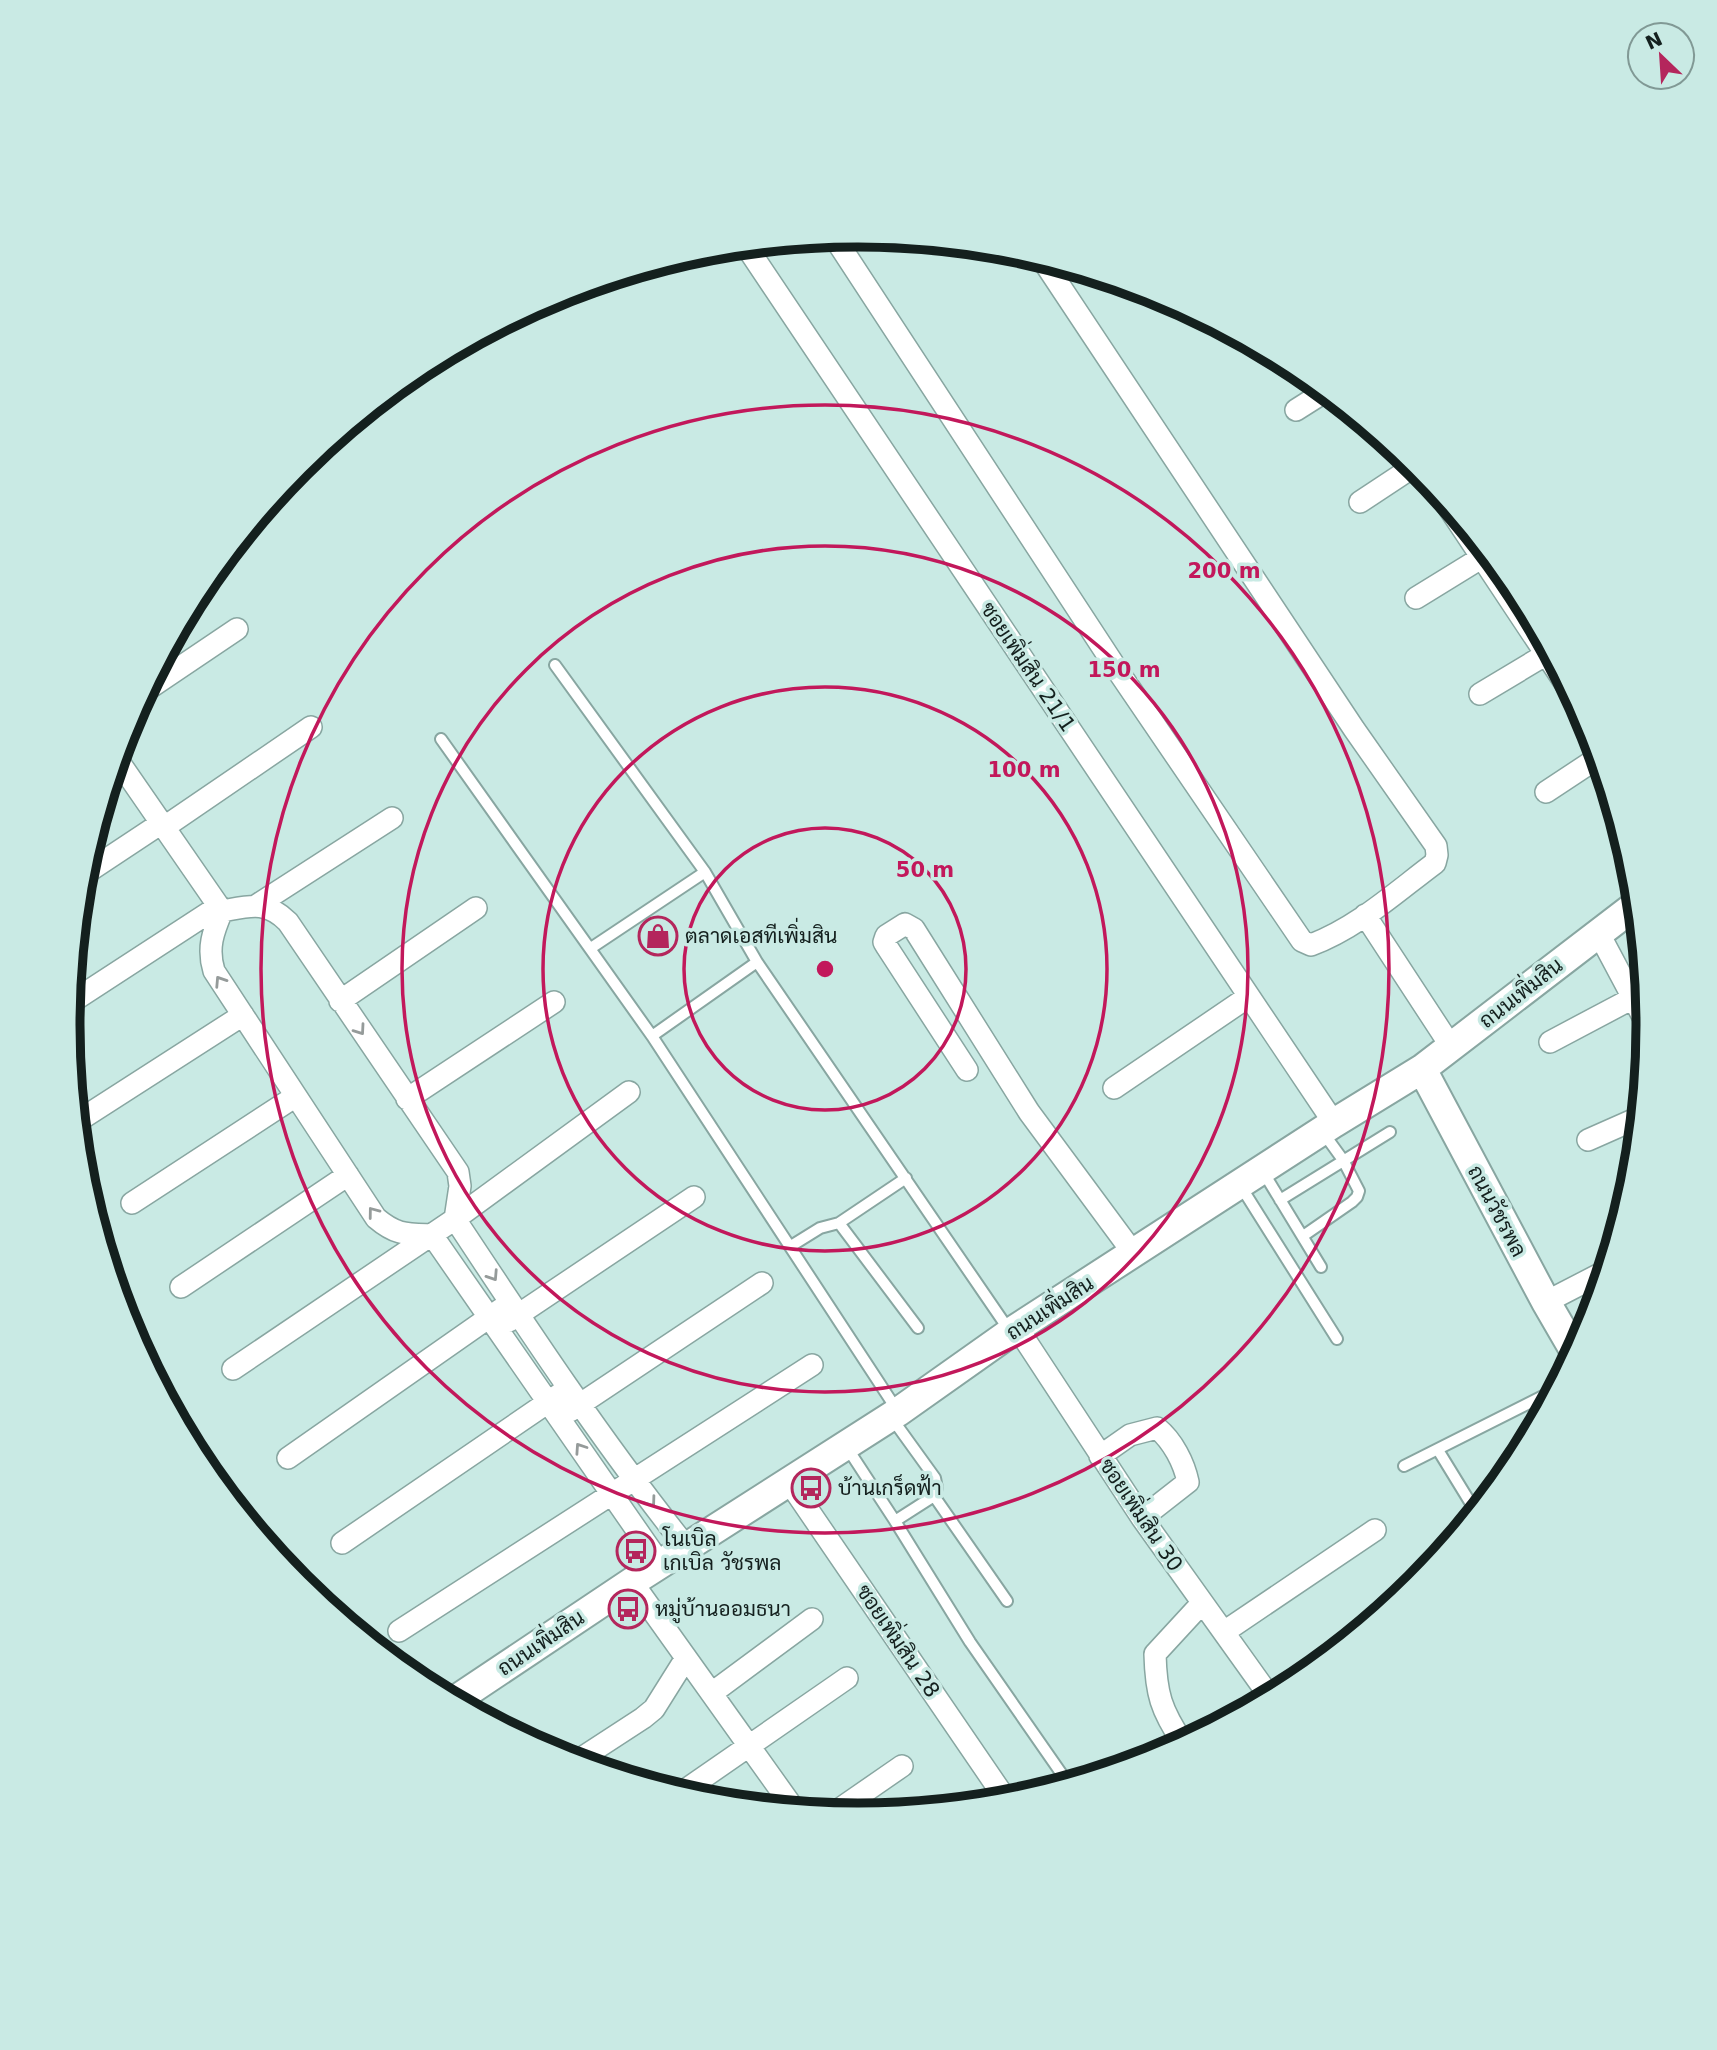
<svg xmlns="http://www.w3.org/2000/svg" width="1717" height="2050" viewBox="0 0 1717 2050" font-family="'DejaVu Sans',Sarabun,sans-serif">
	<rect width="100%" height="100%" fill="#c9eae4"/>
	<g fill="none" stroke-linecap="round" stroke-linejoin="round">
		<defs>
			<path id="lane" d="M555,665l150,207 52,90 252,368
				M441,739l211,297 245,374
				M591,948l114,-76
				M652,1036l105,-74
				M1262,1170l59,97
				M1240,1185l97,154
				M1280,1200l110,-68
				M839,1223l79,105
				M1303,1236l49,-34 5,-5 2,-6 -16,-31 -21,-29
				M791,1246l29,-18 19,-5 67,-45
				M891,1417l44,61 2,10 -3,8 -39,25 75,121 98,141
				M846,1446l49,75
				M1438,1450l38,62
				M1404,1466l151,-76
				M934,1496l73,105
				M311,1593l3,-3"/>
			<path id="street" d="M834,237l286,437 182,267 9,4c46,-17 85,-53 124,-82l2,-8 -1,-9 -82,-117 -312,-470
				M746,246l588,877
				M1296,410l30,-19
				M1437,490l140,211
				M1360,502l56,-37
				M1416,598l65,-40
				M145,691l92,-62
				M1480,694l65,-39
				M117,759l105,152
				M1546,792l53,-35
				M166,826l145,-99
				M83,875l80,-53
				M257,905l135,-87
				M1365,915l87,133
				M1598,932l51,96
				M340,1001l136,-93
				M70,1003l149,-97
				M1550,1042l83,-44
				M967,1070l-80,-123 -3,-5 2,-6 19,-12 9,5 115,183 105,142
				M1114,1088l134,-91
				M407,1099l147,-97
				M78,1121l165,-106
				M1588,1140l52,-23
				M132,1203l164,-107
				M432,1235c-26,-1 -36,0 -56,-17l-162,-247c-7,-23 -1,-39 8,-60 28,-5 44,-11 66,11l170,250 2,14 -5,33c74,112 148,224 232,329
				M432,1235l229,330
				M181,1287l167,-112
				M1546,1302l60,-31
				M509,1321l185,-124
				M1018,1329l124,189 128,179
				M233,1369l222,-150 174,-127
				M570,1411l192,-128
				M1100,1456l30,-21 27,-7c16,13 27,35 31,54l-46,36
				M288,1458l213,-149
				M789,1482l218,319
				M342,1543l218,-149
				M632,1582l162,227
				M399,1631l413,-266
				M1224,1632l151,-102
				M712,1693l100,-74
				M1183,1743c-22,-33 -27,-49 -28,-89l47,-51
				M577,1761l66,-43 11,-9 32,-51
				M681,1793l166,-115
				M834,1813l68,-47"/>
			<path id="secondary" d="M1422,1069l124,233 29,50
				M454,1701l178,-119 266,-170 113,-80 323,-209 88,-54 215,-165"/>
		</defs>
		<!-- lane casing -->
		<use href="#lane" stroke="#88a6a1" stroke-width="14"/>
		<!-- street casing -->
		<use href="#street" stroke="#88a6a1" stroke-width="24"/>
		<!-- secondary casing -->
		<use href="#secondary" stroke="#88a6a1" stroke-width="32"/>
		<!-- lane -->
		<use href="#lane" stroke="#fff" stroke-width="10"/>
		<!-- street -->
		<use href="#street" stroke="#fff" stroke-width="21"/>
		<!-- secondary -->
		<use href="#secondary" stroke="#fff" stroke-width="28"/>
	</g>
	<!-- one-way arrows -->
	<defs><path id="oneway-chevron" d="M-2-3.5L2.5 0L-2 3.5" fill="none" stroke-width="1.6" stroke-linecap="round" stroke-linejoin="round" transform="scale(1.75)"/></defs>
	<g stroke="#959b9a">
		<use href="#oneway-chevron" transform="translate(220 981) rotate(-123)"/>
		<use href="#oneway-chevron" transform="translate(360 1030) rotate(55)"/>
		<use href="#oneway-chevron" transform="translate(373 1212) rotate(-127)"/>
		<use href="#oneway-chevron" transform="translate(493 1276) rotate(57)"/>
		<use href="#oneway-chevron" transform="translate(580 1448) rotate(-124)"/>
		<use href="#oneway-chevron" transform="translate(651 1502) rotate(54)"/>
	</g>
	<!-- distance rings -->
	<g fill="none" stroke="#c2185b" stroke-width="3.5">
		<circle cx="825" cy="969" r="141"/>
		<circle cx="825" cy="969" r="282"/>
		<circle cx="825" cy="969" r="423"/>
		<circle cx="825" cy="969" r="564"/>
	</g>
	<!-- icons -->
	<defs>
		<symbol id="shop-ring" viewBox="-11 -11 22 22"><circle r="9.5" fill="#c9eae4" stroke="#b4265c" stroke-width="1.5"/><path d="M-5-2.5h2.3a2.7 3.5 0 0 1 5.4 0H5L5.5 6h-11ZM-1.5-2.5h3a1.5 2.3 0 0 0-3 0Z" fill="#b4265c"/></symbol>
		<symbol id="bus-ring" viewBox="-11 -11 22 22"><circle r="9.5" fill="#c9eae4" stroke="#b4265c" stroke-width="1.5"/><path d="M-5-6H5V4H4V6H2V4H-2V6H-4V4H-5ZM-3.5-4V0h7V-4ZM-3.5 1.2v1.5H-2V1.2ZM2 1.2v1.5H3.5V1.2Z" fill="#b4265c"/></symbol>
	</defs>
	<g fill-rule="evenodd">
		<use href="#shop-ring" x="636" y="914" width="44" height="44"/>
		<use href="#bus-ring" x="789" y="1466" width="44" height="44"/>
		<use href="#bus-ring" x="614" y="1529" width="44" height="44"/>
		<use href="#bus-ring" x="606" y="1587" width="44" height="44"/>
	</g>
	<g text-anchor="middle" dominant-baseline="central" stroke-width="7" stroke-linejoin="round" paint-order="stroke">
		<!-- street labels -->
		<g font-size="21" fill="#14201e" stroke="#c9eae4">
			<text transform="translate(1028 667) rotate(56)">ซอยเพิ่มสิน 21/1</text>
			<text transform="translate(1521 993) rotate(-38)">ถนนเพิ่มสิน</text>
			<text transform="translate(1497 1211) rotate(62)">ถนนวัชรพล</text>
			<text transform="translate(1050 1308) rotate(-33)">ถนนเพิ่มสิน</text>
			<text transform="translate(1141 1515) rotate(56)">ซอยเพิ่มสิน 30</text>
			<text transform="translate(898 1641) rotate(56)">ซอยเพิ่มสิน 28</text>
			<text transform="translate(541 1643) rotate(-34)">ถนนเพิ่มสิน</text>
		</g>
		<!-- poi labels -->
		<g font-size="21" fill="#14201e" stroke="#c9eae4" text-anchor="start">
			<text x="685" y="936">ตลาดเอสทีเพิ่มสิน</text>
			<text x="838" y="1488">บ้านเกร็ดฟ้า</text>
			<text x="663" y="1539">โนเบิล<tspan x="663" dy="24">เกเบิล วัชรพล</tspan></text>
			<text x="655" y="1609">หมู่บ้านออมธนา</text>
		</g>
	</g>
	<!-- crop -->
	<path d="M0 0H1717V2050H0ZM80 1025a778 778 0 1 1 1556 0a778 778 0 1 1-1556 0Z" fill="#c9eae4" fill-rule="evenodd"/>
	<path fill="none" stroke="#14201e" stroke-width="9" d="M80 1025a778 778 0 1 1 1556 0a778 778 0 1 1-1556 0Z"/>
	<circle cx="825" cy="969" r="10" fill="#c2185b" stroke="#c9eae4" stroke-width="3.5"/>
	<g font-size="21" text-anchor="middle" font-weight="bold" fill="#c2185b" stroke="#c9eae4" stroke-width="7" stroke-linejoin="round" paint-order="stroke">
		<text x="1224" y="578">200 m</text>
		<text x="1124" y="677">150 m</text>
		<text x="1024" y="777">100 m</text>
		<text x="925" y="877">50 m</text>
	</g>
	<!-- north arrow -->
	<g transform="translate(1661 56) rotate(335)"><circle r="33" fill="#c9eae4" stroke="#819995" stroke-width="2"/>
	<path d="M0-5L12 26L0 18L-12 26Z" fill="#b4265c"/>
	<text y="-10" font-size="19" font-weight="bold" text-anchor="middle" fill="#14201e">N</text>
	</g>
</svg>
